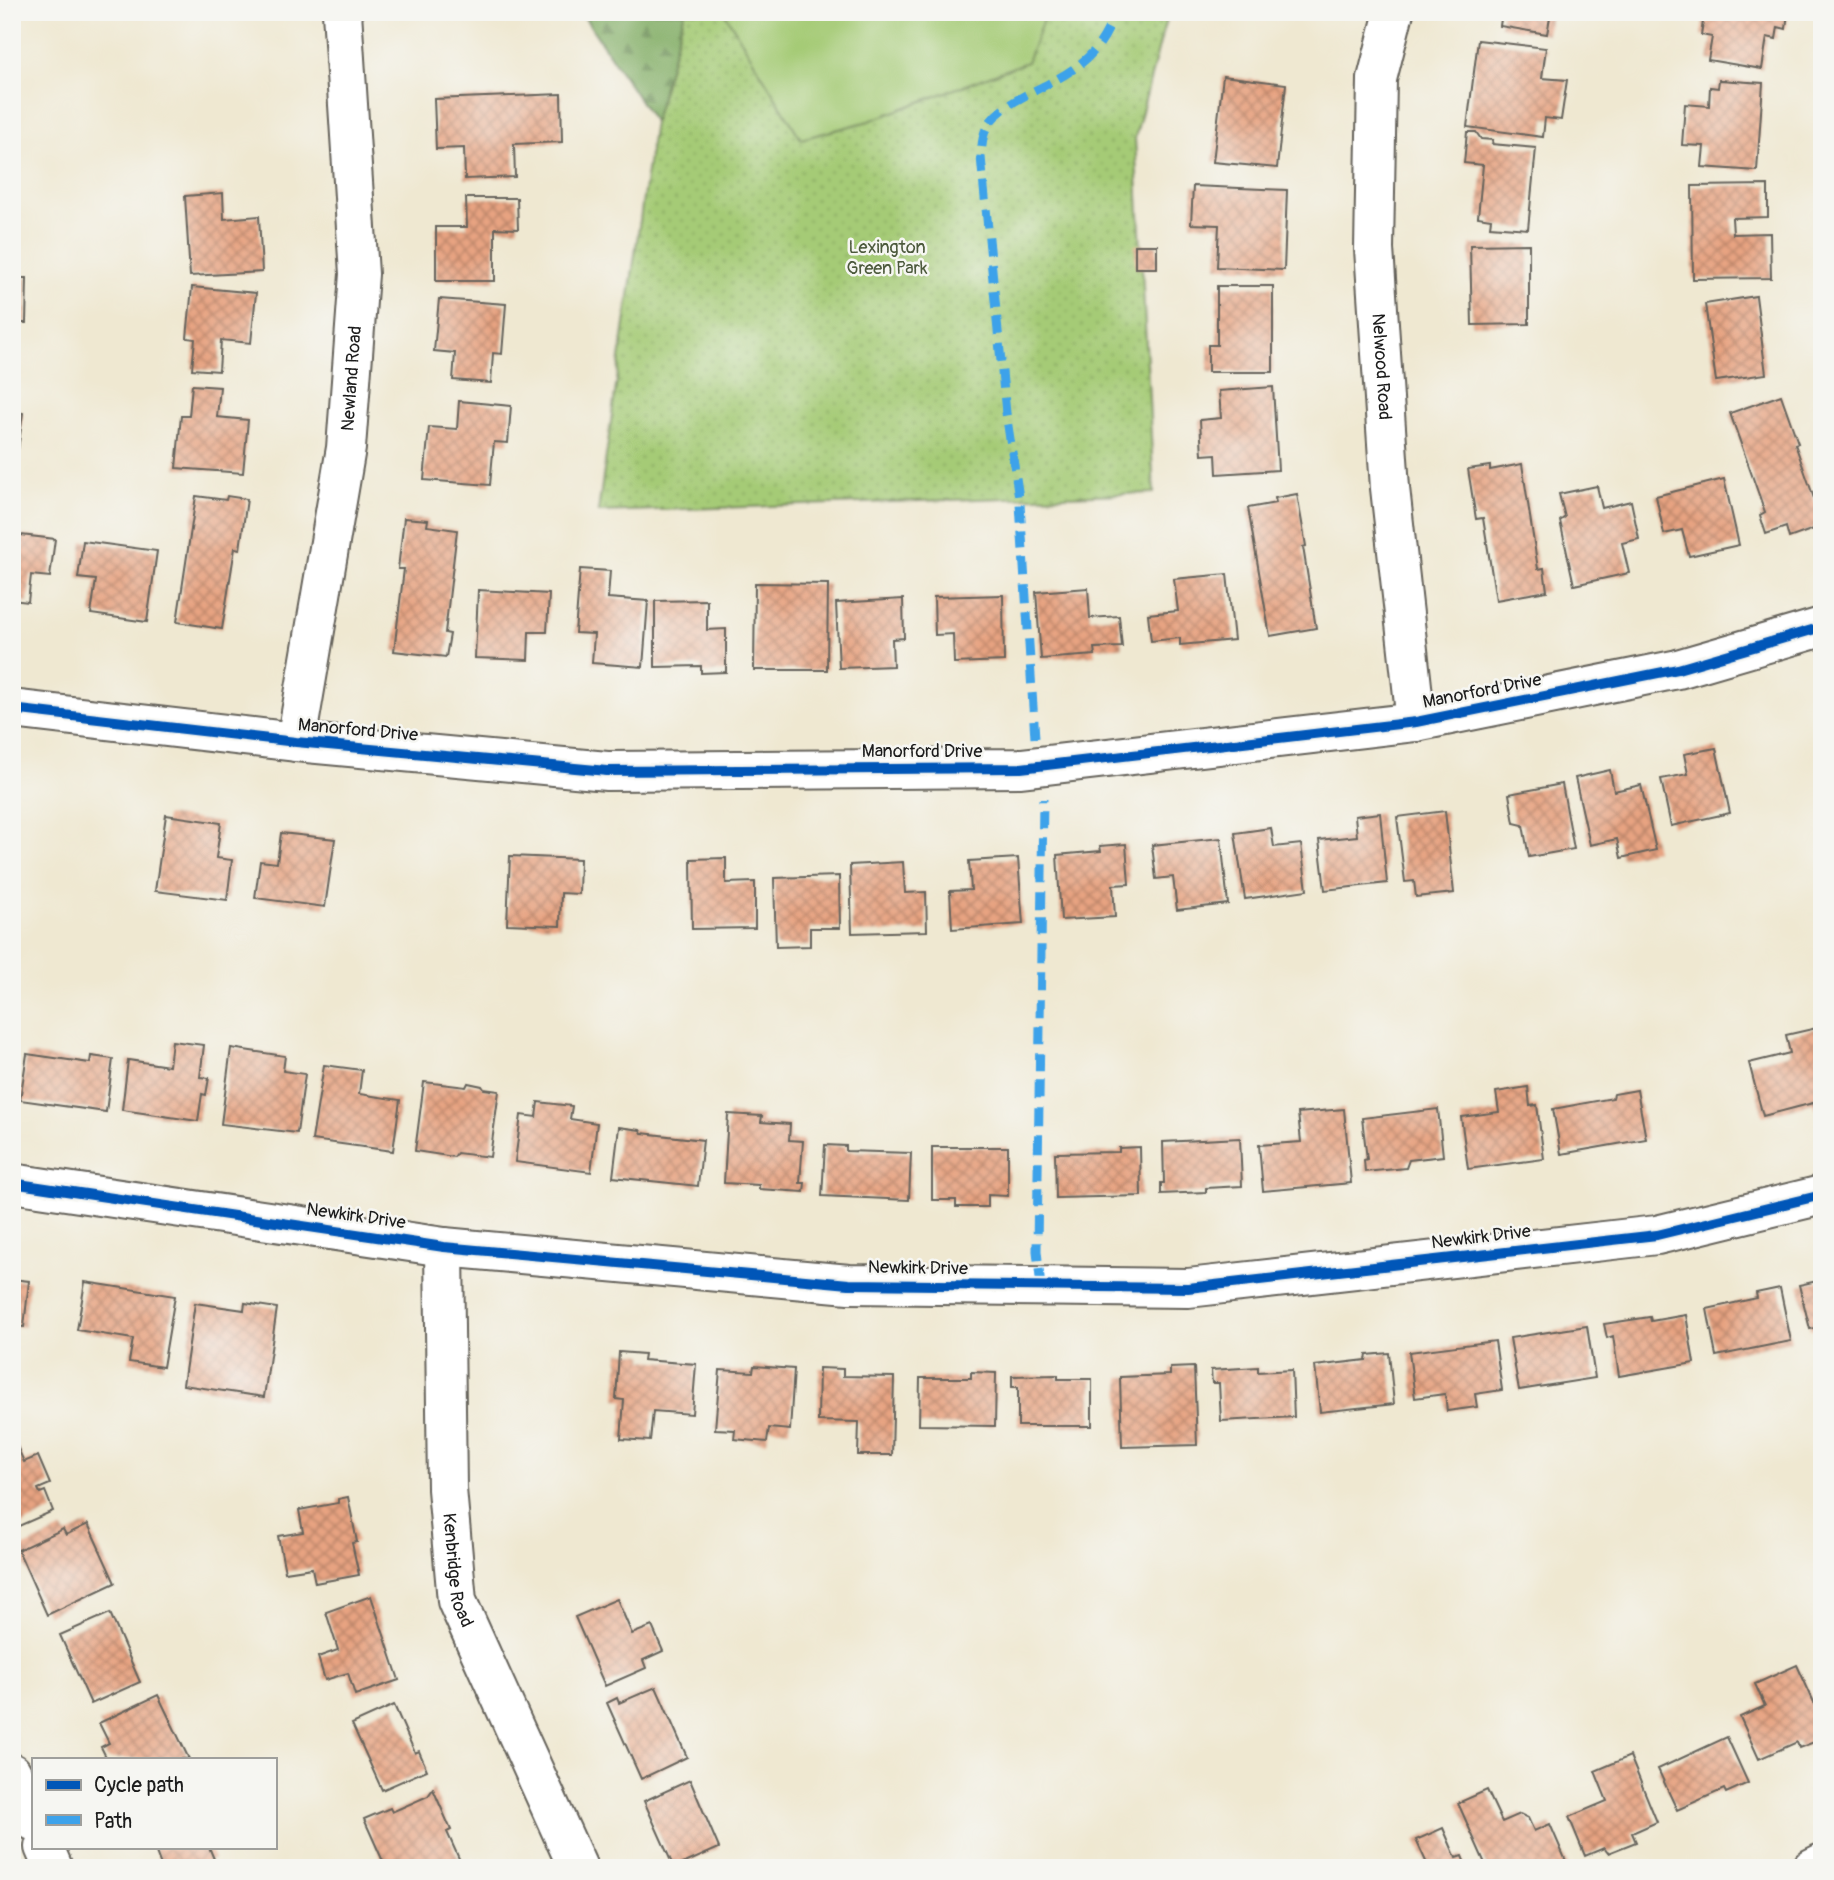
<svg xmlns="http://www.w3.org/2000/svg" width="1834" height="1880" viewBox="0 0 1834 1880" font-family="Pangolin,sans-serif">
	<defs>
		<pattern id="forest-firs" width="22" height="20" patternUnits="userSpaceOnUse" patternTransform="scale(1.75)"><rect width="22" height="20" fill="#84af67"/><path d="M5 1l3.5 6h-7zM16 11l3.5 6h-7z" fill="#6b8e54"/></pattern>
		<pattern id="park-dots" width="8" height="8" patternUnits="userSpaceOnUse" patternTransform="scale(1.75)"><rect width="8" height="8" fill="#a5cb76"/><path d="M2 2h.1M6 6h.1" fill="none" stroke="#8dae66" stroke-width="1.8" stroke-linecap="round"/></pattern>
		<pattern id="building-cross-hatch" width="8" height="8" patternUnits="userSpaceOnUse" patternTransform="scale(1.75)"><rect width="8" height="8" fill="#e7a381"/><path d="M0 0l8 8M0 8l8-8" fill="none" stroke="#ba8469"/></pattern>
	</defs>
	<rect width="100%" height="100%" fill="#f6f6f2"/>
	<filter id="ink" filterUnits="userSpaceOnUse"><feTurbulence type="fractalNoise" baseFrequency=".0143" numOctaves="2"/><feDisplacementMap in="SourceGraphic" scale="14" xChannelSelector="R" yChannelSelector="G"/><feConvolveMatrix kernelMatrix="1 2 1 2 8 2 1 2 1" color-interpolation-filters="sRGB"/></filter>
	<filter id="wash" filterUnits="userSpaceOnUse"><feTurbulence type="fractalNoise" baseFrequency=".00686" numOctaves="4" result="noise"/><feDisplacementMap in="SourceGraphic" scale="28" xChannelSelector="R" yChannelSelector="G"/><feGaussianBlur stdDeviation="1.57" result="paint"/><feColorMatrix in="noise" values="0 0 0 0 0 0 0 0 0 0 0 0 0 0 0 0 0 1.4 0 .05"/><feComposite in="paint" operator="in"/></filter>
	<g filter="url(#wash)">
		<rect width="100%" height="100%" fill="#efe8d1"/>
		<!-- forest -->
		<path fill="url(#forest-firs)" stroke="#506642" stroke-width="2" d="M581,12h104l-31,110z"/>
		<!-- park -->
		<path fill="url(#park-dots)" stroke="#607449" stroke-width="2" d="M685,12h483l-33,126 19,355 -556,19 56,-390z"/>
		<!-- pitch -->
		<path fill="#a5cb76" stroke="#607449" stroke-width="2" d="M724,12h322l-19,50 -158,59 -68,18z"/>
		<g id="blocks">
			<!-- building -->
			<path fill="url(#building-cross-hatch)" d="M1502,12h49l-4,22 -47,-8z
				M1722,12h66l-2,17 -8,-2 -2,12 -9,-2 -5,32 -54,-9 4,-23 -11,-2 3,-20 17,3z
				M1478,40l68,8 -4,30 25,2 -6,40 -16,-2 -2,19 -76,-10z
				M1223,76l63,8 -9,84 -64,-6z
				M1719,80l44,3 -6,88 -55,-4 2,-21 -22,-1 3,-41 24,2 1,-19 8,1z
				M561,94l1,48 -48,2 1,33 -50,2 -1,-31 -28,1 -2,-50z
				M1467,132h9l5,7 12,1 -1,4 44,4 -8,81 -38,-3 1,-7 -13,-2 5,-52 -19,-2z
				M1768,185v32l-36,1 1,16 37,-1 1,45 -78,1 -1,-93z
				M1193,186l94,4 -3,80 -67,-3 2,-42 -28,-1z
				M223,193l1,26 35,-3 3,56 -72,4 -5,-80z
				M466,198h51l1,31 -23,-1v53h-59v-54h31z
				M1529,244v80l-57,1 -2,-80z
				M1135,245h22v23h-22z
				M12,278h15l-1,45h-14z
				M1217,286h56v86h-65v-27h9z
				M192,287l64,6 -5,50 -30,-3 -2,31 -27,-2 3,-30 -8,-1z
				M1756,296l10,78 -50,7 -11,-77z
				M439,299l67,5 -4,50 -9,-1 -2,30 -38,-3 2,-27 -21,-2z
				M192,385l28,2 -3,30 31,3 -5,53 -67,-5 5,-52h8z
				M1273,387l5,83 -61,4 -1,-20 -14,1 -2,-35 21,-2 -2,-27z
				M1781,395l17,48 -3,1 27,77v5l-33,12 -3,-11 -20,7 -6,-19 5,-3 -35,-99z
				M459,401l52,5 -3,37 -14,-1 -4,43 -66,-5 5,-53 28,2z
				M12,411l11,2 -5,37h-6z
				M1522,464l16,105 6,-1 3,23 -51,9 -13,-82 -7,1 -8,-50 22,-3v4z
				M1724,479l15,66 -50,11 -7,-26 -18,4 -8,-38z
				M1597,486l5,22 29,-7 8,38 -17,4 7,30 -55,12 -14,-64 5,-4 -6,-23z
				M1297,494l9,52 -3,1 13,81 -46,8 -22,-128 28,-5 -1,-5z
				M196,496l30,4 1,-4 20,3 -7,50 -5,-1 -13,81 -45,-7z
				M404,518l24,2 -1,6 30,4 -12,103 5,1 -4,23 -52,-6 10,-82h-6z
				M12,534l43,5 -5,38 -19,-2 -3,27 -16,-2z
				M83,541l74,10 -10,71 -56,-8 5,-34 -18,-2z
				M580,569l30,2 -2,27 40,3 -5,66 -51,-4 2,-29 -19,-1z
				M1227,574l7,66 -54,5v-7l-29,3 -3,-27 30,-3 -4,-32z
				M755,583l73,1 -1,86h-73z
				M1088,588l2,30 29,-2 3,31 -28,1 1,7 -54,4 -5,-67z
				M478,590l71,4 -2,38h-18l-1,28 -53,-2z
				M1003,595l1,66 -50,2 -1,-29 -18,1 -1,-38z
				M903,599l1,39 -12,1 1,27 -54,2 -3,-65z
				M707,600v30l19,-1v43l-25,1v-7l-46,1v-66z
				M1716,748l14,65 -59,13 -10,-47 27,-5 -4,-20z
				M1610,770l4,21 27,-6 15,65 -35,8 -4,-19 -27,6 -15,-67z
				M1562,784l12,65 -45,8 -6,-32 -9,-2 -5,-29z
				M1445,811l9,82 -38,4 -2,-16 -9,1 -8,-65z
				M1380,813l7,70 -62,7 -6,-50 38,-4 -2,-20z
				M166,815l55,8 -5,35 16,2 -5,40 -72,-9z
				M1271,828l3,19 27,-3 6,46 -62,9 -10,-66z
				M281,833l54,6 -10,68 -70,-9 5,-37 17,2z
				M1221,838l7,66 -51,6 -4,-33 -17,2 -4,-34z
				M1126,844l3,40 -16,1 2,32 -54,3 -4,-65 44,-4 -1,-5z
				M510,856l70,3 -1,35 -18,-1 -1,33 -53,-2z
				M726,858v25l29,-1v46l-63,1 -1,-70z
				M1018,858l5,66 -71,5 -2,-38 21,-1 -2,-29z
				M903,862l2,31 21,-1 1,39 -75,2 -2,-68z
				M839,876l1,52h-30v18l-34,1 -2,-69z
				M1821,1027l1,80 -6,1 -3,-5 -50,13 -14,-53 41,-10 -4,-18z
				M172,1041l32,4 -4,32 9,1 -3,17 -4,-1 -4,27 -76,-11 6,-50 41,6z
				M231,1048l54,8 -2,15 22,3 -8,59 -76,-9z
				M27,1054l63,9 1,-7 22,3 -7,53 -86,-12z
				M324,1065l38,5 -3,24 41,6 -7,51 -81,-11z
				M424,1082l42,5 2,-4 14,3 2,3 15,2 -9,66 -33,-4 -3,4 -39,-6z
				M1528,1087l2,19 7,-1 7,54 -76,10 -7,-52 38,-5 -3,-20z
				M1637,1090l9,49 -85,15 -8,-45 60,-11 1,-4z
				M538,1102l34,4 -2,13 27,4 -6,49 -76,-10 6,-47 15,2z
				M1344,1109l7,74 -88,8 -4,-46 42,-3 -3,-29z
				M1438,1109l5,47 -34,4 -3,8 -41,4 -1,-12 3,-1 -5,-41z
				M728,1114l34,2 -1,6 29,2 -1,16 14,1 -3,42h5l-1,9 -45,-3v-4l-35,-2z
				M619,1127l21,3 2,3 61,7 -5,46 -85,-9z
				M1240,1138l2,48 -36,2v4l-45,2v-11h3l-1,-41z
				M825,1145l21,1v5l65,2 -2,47 -87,-4z
				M932,1147h76v49l-20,-1v12h-32v-7h-24z
				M1140,1147l1,49 -85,2 -1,-45 64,-1v-4z
				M12,1279l17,2 -5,46 -12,-1z
				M1822,1280v62h-3l-3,-14 -6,1 -11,-44z
				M85,1282l90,14 -12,71 -34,-5 4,-23 -56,-9z
				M1780,1288l11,53 -75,15 -9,-47 50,-11 -1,-5z
				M195,1303l49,7 1,-7 32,5 -13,89 -81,-12z
				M1686,1315l8,48 -75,13 -6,-40 -6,2 -3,-14 46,-7 1,4z
				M1587,1326l8,52 -76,12 -9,-52z
				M1495,1341l7,49 -27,4 2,13 -30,4 -2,-17 -30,4 -6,-46z
				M619,1352l25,2 -1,6 53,4 -4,50 -39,-3 -3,30 -29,-2 3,-39 -8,-1z
				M1389,1353l5,51 -74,8 -5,-46 51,-6 1,-5z
				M754,1366l40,3 -4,61 -21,-2 -2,14 -33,-3 1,-9 -20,-1 5,-59 33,2z
				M1194,1367l3,78 -75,2 -2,-70 50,-2v-7z
				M1258,1367v5l34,-2 2,47 -73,4 -2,-38h-7l-1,-13z
				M819,1368l24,1v7l51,1 -2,78h-34l1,-33 -41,-1z
				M971,1372l25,1 -1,53 -76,-1 1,-47h51z
				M1058,1375v4h34v47h-74v-39h-6v-11z
				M12,1435l12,27 14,-6 12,28 -12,5 2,4 5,-2 8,20 -41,18z
				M348,1497l9,45 -5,1 7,32 -44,8 -3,-15 -27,4 -7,-36 25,-4 -4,-22 39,-7v-4z
				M88,1524l27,59 -68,32 -29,-65 45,-21 3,6z
				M371,1596l28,84 -44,15 -7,-22 -23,7 -7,-23 20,-7 -12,-38z
				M617,1599l15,35 20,-8 11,25 -20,9 3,8 -41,18 -30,-69z
				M110,1613l30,69 -49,22 -31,-69z
				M1797,1665l25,55v19l-23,9 -2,-6 -38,17 -19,-42 25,-11 -10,-22z
				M656,1687l31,70 -46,22 -34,-76 10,-5 2,5z
				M158,1695l31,64h-82l-6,-12 8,-4 -10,-20z
				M394,1705l21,48 4,-2 8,19 -45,20 -30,-66z
				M1727,1737l21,46 -22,10 -2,-4 -47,21 -19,-41z
				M1630,1756l27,66 -25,11 4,9 -28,11 -4,-5 -19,8 -16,-39 38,-16 -12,-30z
				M690,1780l29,68 -45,20 -30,-67z
				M433,1789l18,41 -4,2 14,31 -10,5h-65l-22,-49 26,-11 2,4 36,-16z
				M1487,1790l15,32 18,-8 8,4 6,13 16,-7 19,44h-82l-29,-65z
				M1443,1828l13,30 6,-2 5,12h-38l-13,-28z
				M154,1847h55l5,12 -21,9h-31z"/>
		</g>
	</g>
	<g filter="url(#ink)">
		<use href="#blocks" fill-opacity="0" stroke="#66635b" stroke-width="2"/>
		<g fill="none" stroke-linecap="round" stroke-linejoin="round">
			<defs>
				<g id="street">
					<path id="s1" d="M1394,12l-17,67 -3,170 16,239 26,234"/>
					<path d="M12,709l284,33 311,29 414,-3 395,-46 262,-53 144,-42"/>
					<path id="s2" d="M296,742l50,-294 13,-174 -17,-262"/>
					<path d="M12,1183l432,64 405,37 339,4 469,-53 165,-40"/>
					<path id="s3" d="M444,1247l3,242 10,112 121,267"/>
					<path d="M12,1773l21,48"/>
					<path d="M44,1847l9,21"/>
					<path d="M1812,1868l10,-5"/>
				</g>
			</defs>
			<!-- street casing -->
			<use href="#street" stroke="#66635b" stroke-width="42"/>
			<!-- street -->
			<use href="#street" stroke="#fff" stroke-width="38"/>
			<!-- quiet -->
			<path stroke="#3da2ea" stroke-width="9" stroke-dasharray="18 9" stroke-linecap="butt" d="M1035,738l-15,-234 -14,-91 -25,-256c1,-10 1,-22 7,-32 8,-13 25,-23 38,-30 42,-21 74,-35 89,-83
				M1041,1287l-4,-36 6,-452"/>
			<defs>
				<path id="cycleway" d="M12,709l284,33 311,29 414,-3 395,-46 262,-53 144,-42
					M12,1183l432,64 405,37 339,4 469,-53 165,-40"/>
			</defs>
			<!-- cycleway casing -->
			<use href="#cycleway" stroke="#f6f6f2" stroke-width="15"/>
			<!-- cycleway -->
			<use href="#cycleway" stroke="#0057b8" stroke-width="10"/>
		</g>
	</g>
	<g text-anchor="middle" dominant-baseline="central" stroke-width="5" stroke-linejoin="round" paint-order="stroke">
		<!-- park labels -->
		<g font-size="18" fill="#4c593c" stroke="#f6f6f2">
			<text x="887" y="247">Lexington<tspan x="887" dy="21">Green Park</tspan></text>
		</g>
		<!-- street labels -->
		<g font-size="18" fill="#1c1c1c" stroke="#f6f6f2">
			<text stroke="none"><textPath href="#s1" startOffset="357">Nelwood Road</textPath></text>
			<text stroke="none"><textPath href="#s2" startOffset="368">Newland Road</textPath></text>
			<text transform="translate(1482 691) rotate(-11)">Manorford Drive</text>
			<text transform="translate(358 730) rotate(5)">Manorford Drive</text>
			<text x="922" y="751">Manorford Drive</text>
			<text transform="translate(356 1216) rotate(8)">Newkirk Drive</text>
			<text transform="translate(1481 1237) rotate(-7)">Newkirk Drive</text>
			<text transform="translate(918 1268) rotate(1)">Newkirk Drive</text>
			<text stroke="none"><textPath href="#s3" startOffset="324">Kenbridge Road</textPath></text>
		</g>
	</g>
	<!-- margin -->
	<rect width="1834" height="1880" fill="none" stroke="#f6f6f2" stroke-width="42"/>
	<!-- legend -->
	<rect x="32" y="1758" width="245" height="91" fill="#f6f6f2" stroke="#9f9f9c" stroke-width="2"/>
	<rect x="46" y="1780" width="35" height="10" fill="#0057b8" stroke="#9f9f9c" stroke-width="2"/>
	<text x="94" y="1792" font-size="21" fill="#1c1c1c">Cycle path</text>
	<rect x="46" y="1815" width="35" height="10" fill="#3da2ea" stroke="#9f9f9c" stroke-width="2"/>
	<text x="94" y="1828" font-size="21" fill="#1c1c1c">Path</text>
</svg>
